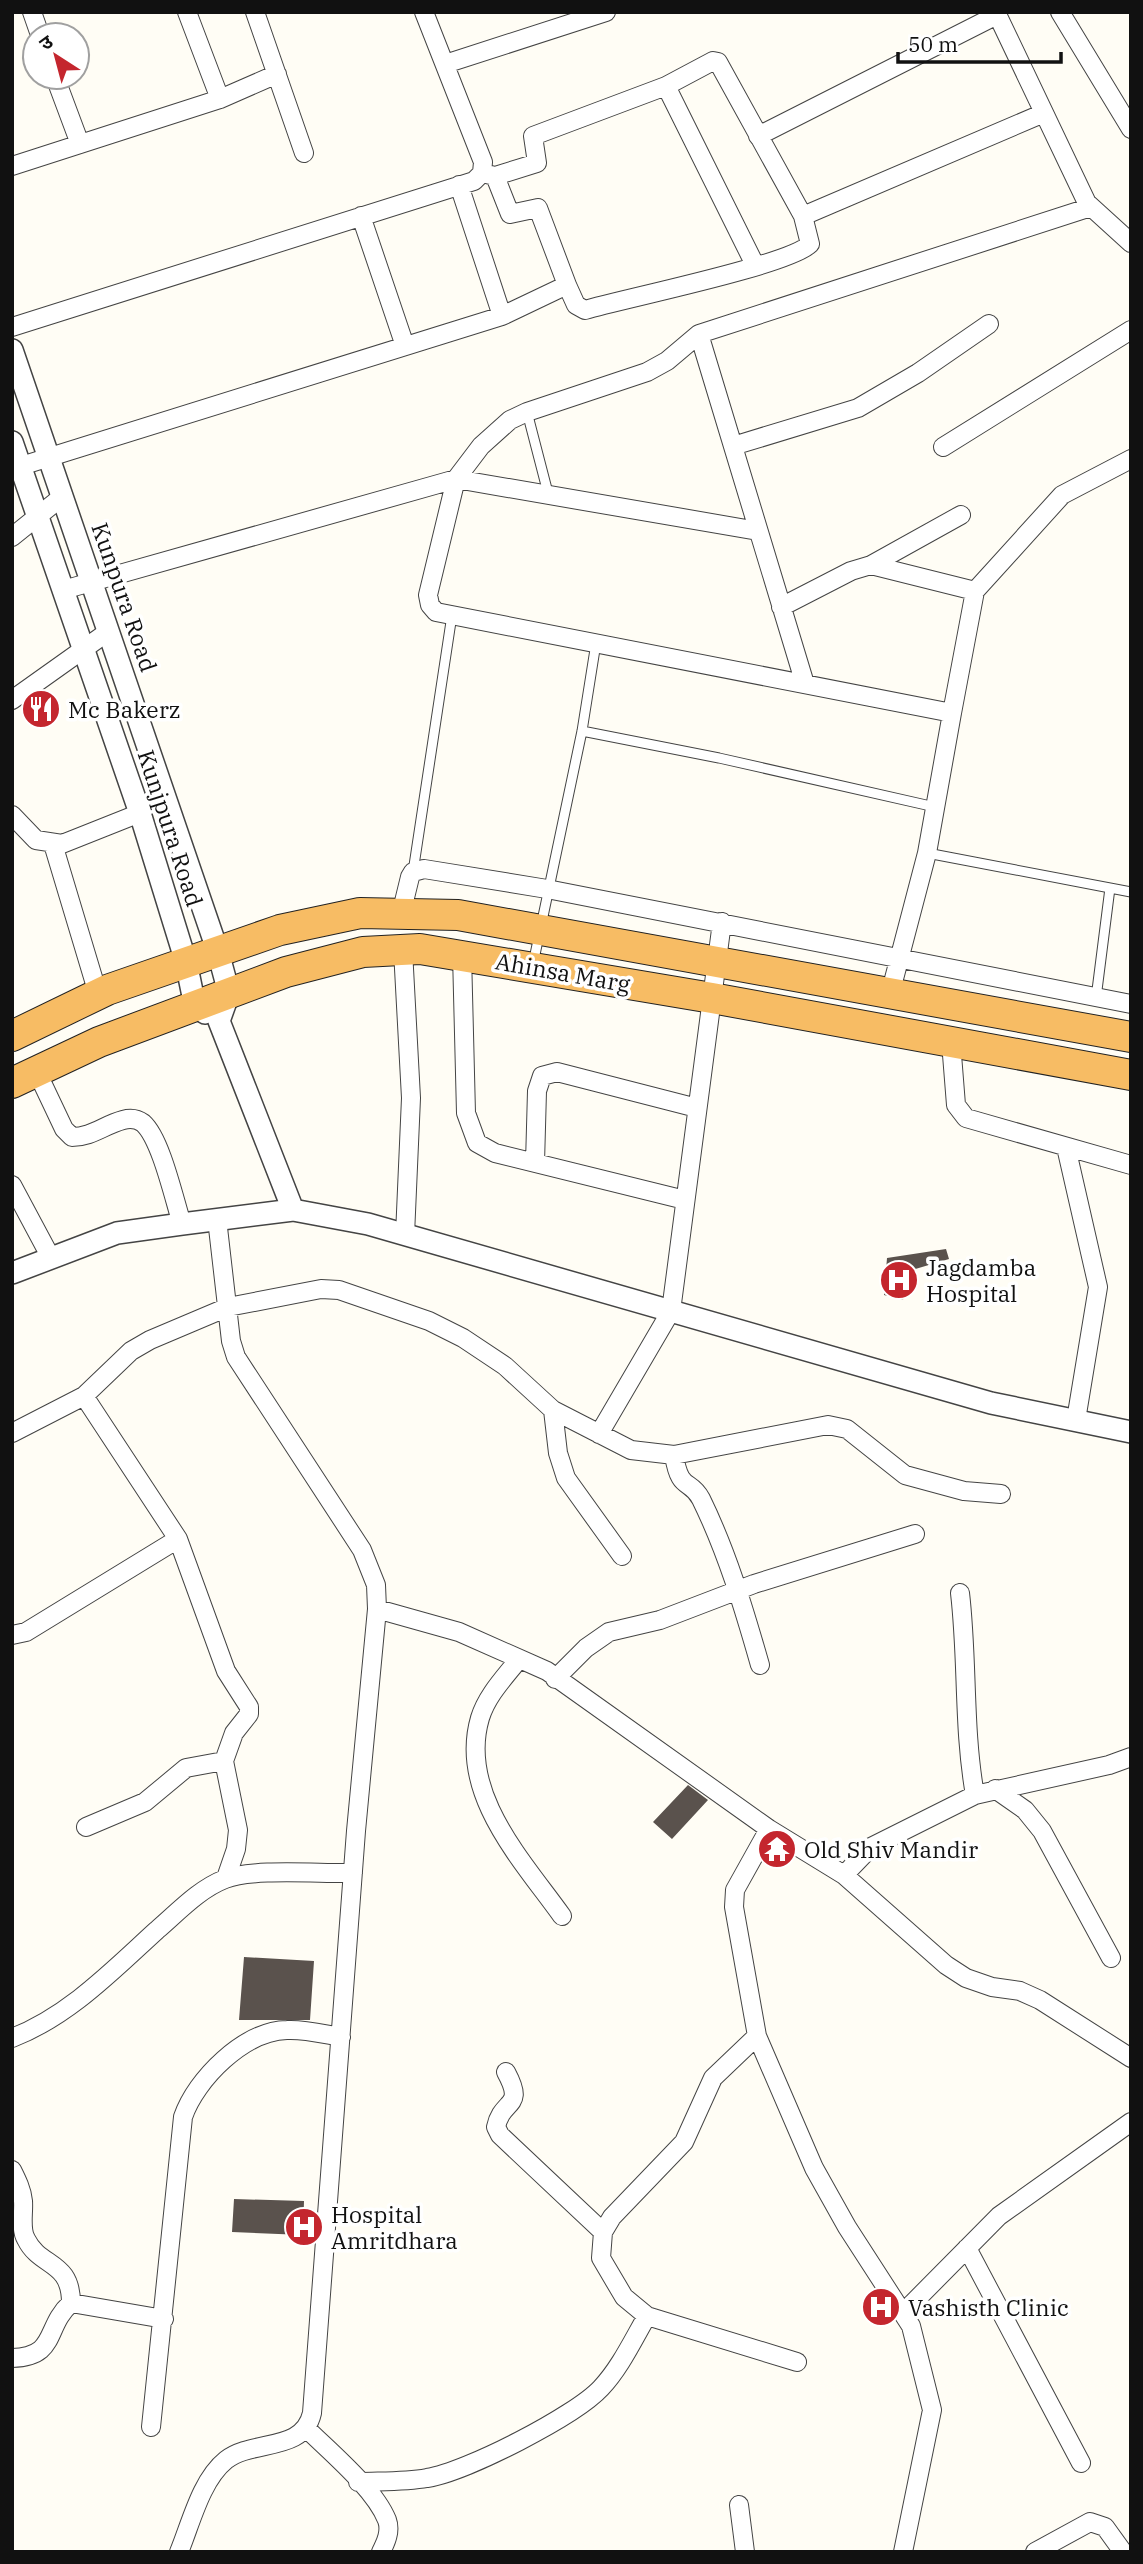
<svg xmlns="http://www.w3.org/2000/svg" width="1143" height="2564" viewBox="0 0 1143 2564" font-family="'IBM Plex Serif','Noto Sans Devanagari',serif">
	<rect width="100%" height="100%" fill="#fffdf5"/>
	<!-- building -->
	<path fill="#5a524d" d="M946,1249l3,10 -37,11 -9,30 -19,-5 3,-37z
		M688,1785l20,15 -36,39 -19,-17z
		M244,1957l70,4 -4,59h-71z
		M234,2199l70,2 -1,34 -71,-3z
		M880,2299l13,20 -11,7 -13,-20z"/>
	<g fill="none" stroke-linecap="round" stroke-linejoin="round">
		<defs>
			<path id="service" d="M527,412l21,81
				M582,731l137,27 216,49
				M927,853l204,39
				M413,872l39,-257
				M533,964l49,-233 14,-88
				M1096,998l14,-110"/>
			<path id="minor" d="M32,12l8,23
				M187,12l33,87
				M255,12l49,141
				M996,12l91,191 44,40
				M1060,12l71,117
				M445,64l161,-52
				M55,77l25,67
				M666,86l89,179
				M758,136l239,-121
				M12,166l208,-67 57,-25
				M495,176l15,38 28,-6 29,77
				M459,185l43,131
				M361,216l44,130
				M803,216l241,-103
				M12,327l462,-146 8,-8 1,-11 -59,-150
				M699,334l106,350
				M733,446l125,-38 60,-35 71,-49
				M943,447l188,-117
				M21,466l481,-150 65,-31 9,20 9,5c41,-12 204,-45 225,-66l-7,-28 -85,-154 -5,-1 -47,25 -133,50 4,27 -42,13 -13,-3
				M12,537l51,-41
				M871,565l90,-50
				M63,590l393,-111 302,52
				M781,607l70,-36 20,-6 104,26
				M12,700l97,-69
				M952,713l23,-122 87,-96 69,-36
				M12,815l24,25 26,4 78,-31
				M53,844l45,150
				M401,914l9,-37 3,-5 11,-3 123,20 584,115
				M403,950l8,148 -6,137
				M462,954l4,159 11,30 18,10 190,47
				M890,994l37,-141 25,-140 -516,-101 -6,-7 -2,-10 28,-116 25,-33 29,-26 17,-8 120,-40 20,-11 32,-27 392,-127
				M951,1042l5,63 10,13 165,47
				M37,1072l27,57 8,8c20,0 32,-12 51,-17 7,-2 13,-2 20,3 18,16 31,76 39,101
				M1066,1147l32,140 -22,133
				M535,1163l2,-72 5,-15 15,-4 140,36
				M12,1185l39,73
				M84,1396l94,143 48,132 23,36v7l-15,19 -10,28 14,69 -2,19 -10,29
				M553,1410l5,43 8,25 56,78
				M12,1433l72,-37 47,-45 19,-11 78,-33 93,-18 18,1 90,31 34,17 42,28 48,44 78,40 43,5 154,-30 19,4 58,46 59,16 37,3
				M599,1434l72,-123 51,-389
				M674,1455c6,38 16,23 27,44 26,53 43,110 59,166
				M960,1593c8,68 3,135 15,202
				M377,1609l82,23 88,39 222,158 75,46 102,90 20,13 26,9 28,4 20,9 91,58
				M12,1635l14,-3 152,-93
				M519,1659c-14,18 -32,36 -39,59 -22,75 42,142 82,198
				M555,1679l31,-31 23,-16 51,-12 94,-36 161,-50
				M995,1789l30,21 17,21 69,127
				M86,1827l59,-25 41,-34 38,-7
				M769,1829l-34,61 -1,17 23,129 57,132 33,59 64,99 21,84 -29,142
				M844,1875l27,-28 104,-52 134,-30 22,-8
				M757,2036l-44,42 -29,64 -72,75 -9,15 -2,26 23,39 23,19 150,46
				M12,2038c57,-22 101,-68 145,-108 21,-18 42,-41 68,-51 28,-11 96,-5 128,-6
				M506,2072c20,37 -4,26 -10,55l4,8 103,97
				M12,2170c5,10 10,20 11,31 1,12 -3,28 3,38 14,29 45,21 45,64
				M967,2248l114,215
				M903,2313l96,-97 132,-94
				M12,2358c46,-1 32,-31 59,-55l93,16
				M151,2427l32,-310c13,-38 61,-86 104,-87 18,-1 36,4 54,7
				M306,2428c24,24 68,60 81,92 4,11 -1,22 -6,32
				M358,2482c23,-1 47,0 69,-4 39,-6 148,-62 174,-90 19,-20 32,-48 46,-72
				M739,2505l6,47
				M179,2552c12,-29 22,-72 47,-92 27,-21 77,-7 86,-47l44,-582 21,-222 -1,-24 -14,-35 -126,-193 -5,-16 -14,-122
				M1035,2552l55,-30 15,5 18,25"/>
			<path id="tertiary" d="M12,350l206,602 11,41 -10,28
				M12,442l128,371 46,149 9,44 10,7
				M219,1021l74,189
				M12,1273l105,-40 65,-9 111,-14 75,14 623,179 140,29"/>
			<path id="trunk" d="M12,1036l95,-46 173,-60 80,-17 98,2 673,122
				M12,1083l87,-41 187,-70 77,-20 57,-3 292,49 419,77"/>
		</defs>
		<!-- service casing -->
		<use href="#service" stroke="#444" stroke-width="11"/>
		<!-- minor casing -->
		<use href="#minor" stroke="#444" stroke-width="20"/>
		<!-- tertiary casing -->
		<use href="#tertiary" stroke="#444" stroke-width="24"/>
		<!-- trunk casing -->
		<use href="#trunk" stroke="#222" stroke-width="32"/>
		<!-- service -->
		<use href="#service" stroke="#fff" stroke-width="9"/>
		<!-- minor -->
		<use href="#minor" stroke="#fff" stroke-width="18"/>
		<!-- tertiary -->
		<use href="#tertiary" stroke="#fff" stroke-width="21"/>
		<!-- trunk -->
		<use href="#trunk" stroke="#f7bc64" stroke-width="30"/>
	</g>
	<!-- icons -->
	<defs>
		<symbol id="restaurant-disc" viewBox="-11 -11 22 22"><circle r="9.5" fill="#c4262e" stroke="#fff"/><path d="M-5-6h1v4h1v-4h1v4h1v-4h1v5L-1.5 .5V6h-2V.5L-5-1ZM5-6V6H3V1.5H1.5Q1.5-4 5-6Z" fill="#fff"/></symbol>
		<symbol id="hospital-disc" viewBox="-11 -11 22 22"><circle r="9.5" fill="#c4262e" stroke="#fff"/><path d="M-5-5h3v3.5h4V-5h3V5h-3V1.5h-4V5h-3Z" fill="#fff"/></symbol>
		<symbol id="temple-disc" viewBox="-11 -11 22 22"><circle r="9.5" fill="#c4262e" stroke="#fff"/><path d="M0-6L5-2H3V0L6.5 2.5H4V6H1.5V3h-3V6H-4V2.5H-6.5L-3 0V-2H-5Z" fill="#fff"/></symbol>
	</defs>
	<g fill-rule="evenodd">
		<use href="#restaurant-disc" x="19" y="687" width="44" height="44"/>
		<use href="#hospital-disc" x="877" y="1258" width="44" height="44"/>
		<use href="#temple-disc" x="755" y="1827" width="44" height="44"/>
		<use href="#hospital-disc" x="282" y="2205" width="44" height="44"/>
		<use href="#hospital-disc" x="859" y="2285" width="44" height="44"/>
	</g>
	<g text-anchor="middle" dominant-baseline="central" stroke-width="7" stroke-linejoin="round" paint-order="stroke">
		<!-- street labels -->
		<g font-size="23" fill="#111" stroke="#fff">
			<text transform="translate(125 597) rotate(71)">Kunpura Road</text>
			<text transform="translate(171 828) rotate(72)">Kunjpura Road</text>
			<text transform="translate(563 972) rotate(10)">Ahinsa Marg</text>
		</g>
		<!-- poi labels -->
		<g font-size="23" fill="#111" stroke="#fff" text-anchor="start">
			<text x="68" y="709">Mc Bakerz</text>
			<text x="926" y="1267">Jagdamba<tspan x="926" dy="26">Hospital</tspan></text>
			<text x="804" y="1849">Old Shiv Mandir</text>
			<text x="331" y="2214">Hospital<tspan x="331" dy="26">Amritdhara</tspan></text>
			<text x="908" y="2307">Vashisth Clinic</text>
		</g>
	</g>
	<!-- border -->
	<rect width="1143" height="2564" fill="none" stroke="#111111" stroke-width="28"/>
	<!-- north arrow -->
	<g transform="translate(56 56) rotate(324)"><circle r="33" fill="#ffffff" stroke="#a0a0a0" stroke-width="2"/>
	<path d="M0-5L12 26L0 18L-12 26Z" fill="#c4262e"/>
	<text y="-10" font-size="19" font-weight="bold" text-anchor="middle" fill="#111111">उ</text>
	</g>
	<!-- scale -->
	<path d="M898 52v10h163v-10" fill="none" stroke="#111111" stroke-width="3.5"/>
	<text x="908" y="52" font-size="21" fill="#111111" stroke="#ffffff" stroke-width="5" paint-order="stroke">50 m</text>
</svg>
